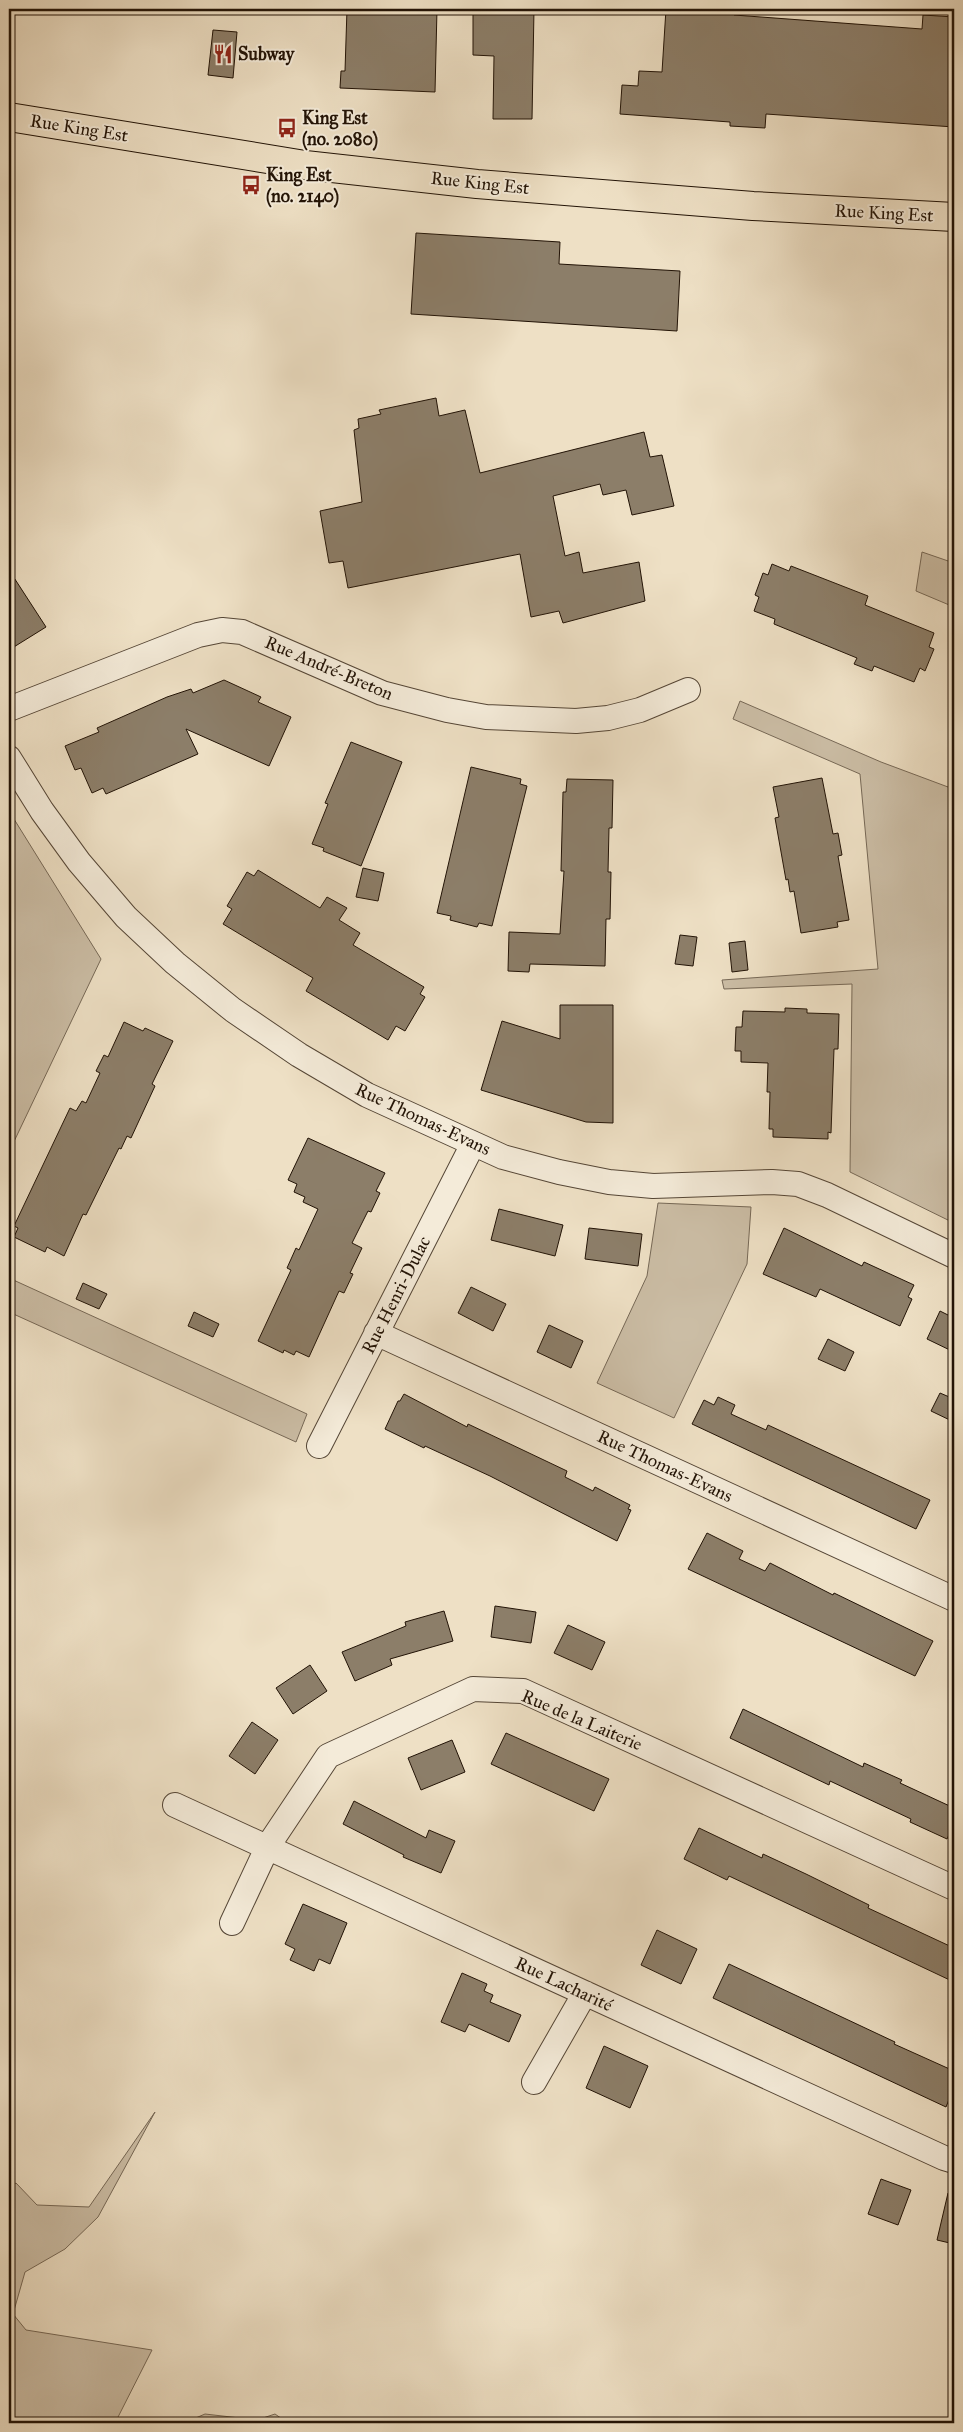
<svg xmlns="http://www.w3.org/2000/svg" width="963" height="2432" viewBox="0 0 963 2432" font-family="'IM FELL Great Primer',serif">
	<rect width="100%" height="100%" fill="#eee0c5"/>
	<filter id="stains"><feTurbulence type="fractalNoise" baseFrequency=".004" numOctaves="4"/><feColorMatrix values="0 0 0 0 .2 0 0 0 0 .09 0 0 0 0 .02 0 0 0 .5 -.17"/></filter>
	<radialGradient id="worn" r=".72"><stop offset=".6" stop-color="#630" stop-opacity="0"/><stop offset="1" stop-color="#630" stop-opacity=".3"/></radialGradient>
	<!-- green -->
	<path fill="#cbbda5" stroke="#766856" d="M922,552l32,11v44l-38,-16z
		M740,701l141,61 67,25 6,-14v450l-104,-51 2,-188 -128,5 -2,-9 156,-11 -18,-195 -127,-55z
		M9,811l92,148 -92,193z
		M658,1203l93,4 -4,57 -73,154 -77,-35 50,-107z
		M9,1278l298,136 -11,28 -287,-130z
		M155,2112l-57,105 -33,32 -40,23 -12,42 13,16 126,20 -37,73h-106v-236l7,-4 21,22 52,2z
		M205,2414l52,6 18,-6 13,9h-104z"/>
	<!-- building -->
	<path fill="#8c7e69" stroke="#221306" d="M347,9h90l-2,83 -95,-4 1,-17h4z
		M495,9h39l-2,110h-39l1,-63 -21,-1v-43l22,1z
		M666,9h69l-1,6 188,14 1,-14 31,2v110l-188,-13 -1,14 -35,-2v-4l-110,-8 2,-29 16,1 1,-15 23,1z
		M213,30l24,2 -4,46 -25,-3z
		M416,233l144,9 -1,22 121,7 -3,60 -266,-17z
		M436,398l3,18 26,-6 15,63 164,-41 6,25 12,-2 12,51 -42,9 -6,-25 -23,5 -3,-11 -47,12 12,60 14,-4 4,21 56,-11 6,39 -82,22 -4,-12 -28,6 -11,-63 -172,34 -5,-27 -14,2 -9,-52 42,-9 -8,-72 5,-2 -1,-9 23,-5 -2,-4z
		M772,564l17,7 2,-5 77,30 -3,9 69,28 -5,14 5,2 -9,22 -5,-3 -6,14 -40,-16 -2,5 -18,-7 3,-6 -83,-34 1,-5 -21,-8 5,-14 -4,-2 8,-22 5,2z
		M9,570l37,57 -37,23z
		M224,680l37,17 -3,5 33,15 -22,49 -83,-37 12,25 -92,40 -3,-6 -11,5 -11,-25 -6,2 -10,-24 34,-14 -2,-4 70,-31 24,-8 2,4z
		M351,742l51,20 -41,104 -38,-15 1,-3 -12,-4 16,-40 -3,-1z
		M471,767l50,12 -1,5 7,2 -35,140 -13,-3 -2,4 -27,-7 1,-4 -14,-3z
		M822,778l11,56 5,-1 4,22 -4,1 11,64 -12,2 1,5 -37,6 -7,-42 -4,1 -2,-13 -2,1 -11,-62 4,-1 -6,-30z
		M567,779l46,1 -1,48h-3l-1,44h3l-1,47h-4l-1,47 -75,-2 -1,8 -21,-1 1,-39 51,2 4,-63h-3l2,-79h3z
		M363,868l21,5 -6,28 -22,-4z
		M258,870l62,38 7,-11 20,11 -8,12 21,13 -7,12 71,42 -4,7 5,3 -20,34 -9,-5 -8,14 -82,-49 7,-13 -90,-54 9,-15 -5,-3 20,-34 7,4z
		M680,935l17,2 -4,29 -18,-2z
		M745,941l3,29 -16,2 -3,-29z
		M560,1005h53v118l-27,-1 -105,-32 21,-69 58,18z
		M785,1008l22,1v4l32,1 -1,35h-4l-3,84 -3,-1v7l-55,-2v-8h-4l1,-37h-3l1,-29 -27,-1v-11h-6l1,-24h6l1,-16 42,1z
		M124,1022l19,9 2,-3 28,13 -21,43 3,2 -24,52 -4,-2 -6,13 -2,-1 -33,67 -3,-1 -19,42 -17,-9 -2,5 -31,-15 4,-9 -4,-2 56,-118 6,3 6,-10 4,2 14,-30 -4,-2 8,-16 4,2z
		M308,1138l77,35 -9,18 4,2 -9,19 -3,-1 -16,32 10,5 -12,25 3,1 -9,19 -5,-2 -30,66 -13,-6 -2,4 -10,-5 -1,3 -25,-12 33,-71 -4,-2 9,-20 3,2 19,-41 -15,-7 2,-5 -11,-5 3,-8 -9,-4z
		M499,1209l64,16 -8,31 -64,-16z
		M589,1228l53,6 -4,32 -53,-7z
		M784,1228l78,38 2,-4 50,23 -6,12 4,2 -12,27 -80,-37 -4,8 -53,-23z
		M83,1283l24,11 -8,15 -23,-10z
		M471,1287l35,17 -13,27 -35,-18z
		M940,1311l14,7v34l-27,-13z
		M194,1312l25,12 -6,13 -25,-11z
		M549,1325l34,16 -12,27 -34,-16z
		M828,1339l26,13 -9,19 -27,-12z
		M940,1393l14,6v23l-23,-11z
		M404,1394l63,33 1,-3 99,47 -2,6 28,14 2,-4 35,18 -2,4 3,1 -14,31 -127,-65 -65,-30 -1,2 -39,-19 13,-28h2z
		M718,1397l17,8 -4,9 35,16 2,-5 162,75 -14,29 -224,-105 12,-24 10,5z
		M707,1533l36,18 -4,8 26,12 5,-8 63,32 1,-2 99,48 -18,35 -227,-107z
		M495,1606l41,6 -5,31 -40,-6z
		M444,1611l9,30 -63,18 2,6 -37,16 -13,-29 64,-26 -1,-4z
		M568,1625l37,17 -13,28 -38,-17z
		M310,1665l17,26 -34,23 -17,-26z
		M743,1709l120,58 1,-4 38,17 -2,3 54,25v16l-7,15 -37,-17 1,-3 -81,-38 -1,4 -99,-47z
		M252,1722l26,18 -23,34 -26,-18z
		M506,1733l103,46 -15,32 -103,-47z
		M452,1740l13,32 -44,18 -13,-32z
		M354,1801l72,37 3,-8 26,11 -14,32 -38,-16 1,-2 -61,-31z
		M699,1828l63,30 1,-4 43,20 63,31 -1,3 86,40v34l-225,-106 -2,4 -43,-21z
		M303,1904l44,19 -17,41 -11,-5 -5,12 -24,-11 5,-11 -10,-5z
		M657,1930l40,19 -16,35 -40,-19z
		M729,1964l166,78 -1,2 60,27v16l-8,20 -233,-109z
		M462,1973l25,11 -3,7 9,4 -3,7 31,13 -12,27 -40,-18 -4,8 -24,-10z
		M604,2046l44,20 -18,42 -44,-20z
		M881,2179l30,11 -13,35 -30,-11z
		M948,2193l6,1v50l-17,-4z"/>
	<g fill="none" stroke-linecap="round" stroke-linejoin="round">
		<defs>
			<path id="minor" d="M9,709l189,-74 24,-5 20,2 140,61 65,17 39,7 90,4 32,-3 32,-8 48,-20
				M9,758l33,53 37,51 47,55 49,46 58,47 66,45 68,40 136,62 56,15 50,10 44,4 119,-4 26,2 29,11 127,61
				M376,1333l578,266
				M319,1446l154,-302
				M175,1805l769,353 10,3
				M232,1923l36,-77 60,-90 145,-67 50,2 431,197
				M534,2082l51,-89"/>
			<path id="primary" d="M9,117l296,48 172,19 276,22 201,11"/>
		</defs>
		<!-- minor casing -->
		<use href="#minor" stroke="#554636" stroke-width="26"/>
		<!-- primary casing -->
		<use href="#primary" stroke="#221306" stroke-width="30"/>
		<!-- minor -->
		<use href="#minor" stroke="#f4ebd9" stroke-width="24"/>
		<!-- primary -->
		<use href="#primary" stroke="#eee0c5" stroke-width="28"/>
	</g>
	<!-- icons -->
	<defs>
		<symbol id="restaurant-bare" viewBox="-9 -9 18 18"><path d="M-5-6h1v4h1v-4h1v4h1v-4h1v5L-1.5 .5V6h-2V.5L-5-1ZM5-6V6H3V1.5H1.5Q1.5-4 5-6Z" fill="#8f2418" stroke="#f4ebd9" stroke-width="2.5" paint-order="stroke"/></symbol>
		<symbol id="bus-bare" viewBox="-9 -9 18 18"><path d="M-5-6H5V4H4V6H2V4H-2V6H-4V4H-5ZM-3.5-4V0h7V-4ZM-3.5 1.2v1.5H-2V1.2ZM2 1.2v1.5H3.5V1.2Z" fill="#8f2418" stroke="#f4ebd9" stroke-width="2.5" paint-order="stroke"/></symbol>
	</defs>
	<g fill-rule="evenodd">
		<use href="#restaurant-bare" x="209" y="40" width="28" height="28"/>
		<use href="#bus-bare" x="273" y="114" width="28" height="28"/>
		<use href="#bus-bare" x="237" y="171" width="28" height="28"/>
	</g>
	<g text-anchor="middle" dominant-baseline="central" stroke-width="4" stroke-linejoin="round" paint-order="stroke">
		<!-- poi labels -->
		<g font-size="18" font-weight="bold" fill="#221306" stroke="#f4ebd9" text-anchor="start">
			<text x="238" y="54">Subway</text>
			<text x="302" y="118">King Est<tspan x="302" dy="21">(no. 2080)</tspan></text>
			<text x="266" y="175">King Est<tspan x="266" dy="21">(no. 2140)</tspan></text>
		</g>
		<!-- street labels -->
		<g font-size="18" fill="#221306" stroke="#f4ebd9">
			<text transform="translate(79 128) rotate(9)">Rue King Est</text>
			<text transform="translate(480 183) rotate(6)">Rue King Est</text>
			<text transform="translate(884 213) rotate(3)">Rue King Est</text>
			<text transform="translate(329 668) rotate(23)">Rue André-Breton</text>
			<text transform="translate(423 1119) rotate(25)">Rue Thomas-Evans</text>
			<text transform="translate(396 1295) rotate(-63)">Rue Henri-Dulac</text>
			<text transform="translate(665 1466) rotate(25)">Rue Thomas-Evans</text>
			<text transform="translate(582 1720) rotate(23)">Rue de la Laiterie</text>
			<text transform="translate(564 1984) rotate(25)">Rue Lacharité</text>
		</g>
	</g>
	<!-- margin -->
	<rect width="963" height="2432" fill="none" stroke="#eee0c5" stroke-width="30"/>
	<rect x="10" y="10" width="943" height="2412" fill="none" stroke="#221306" stroke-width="2.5"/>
	<rect x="15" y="15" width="933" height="2402" fill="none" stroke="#221306"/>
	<rect width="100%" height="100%" filter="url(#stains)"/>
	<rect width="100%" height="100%" fill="url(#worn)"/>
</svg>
